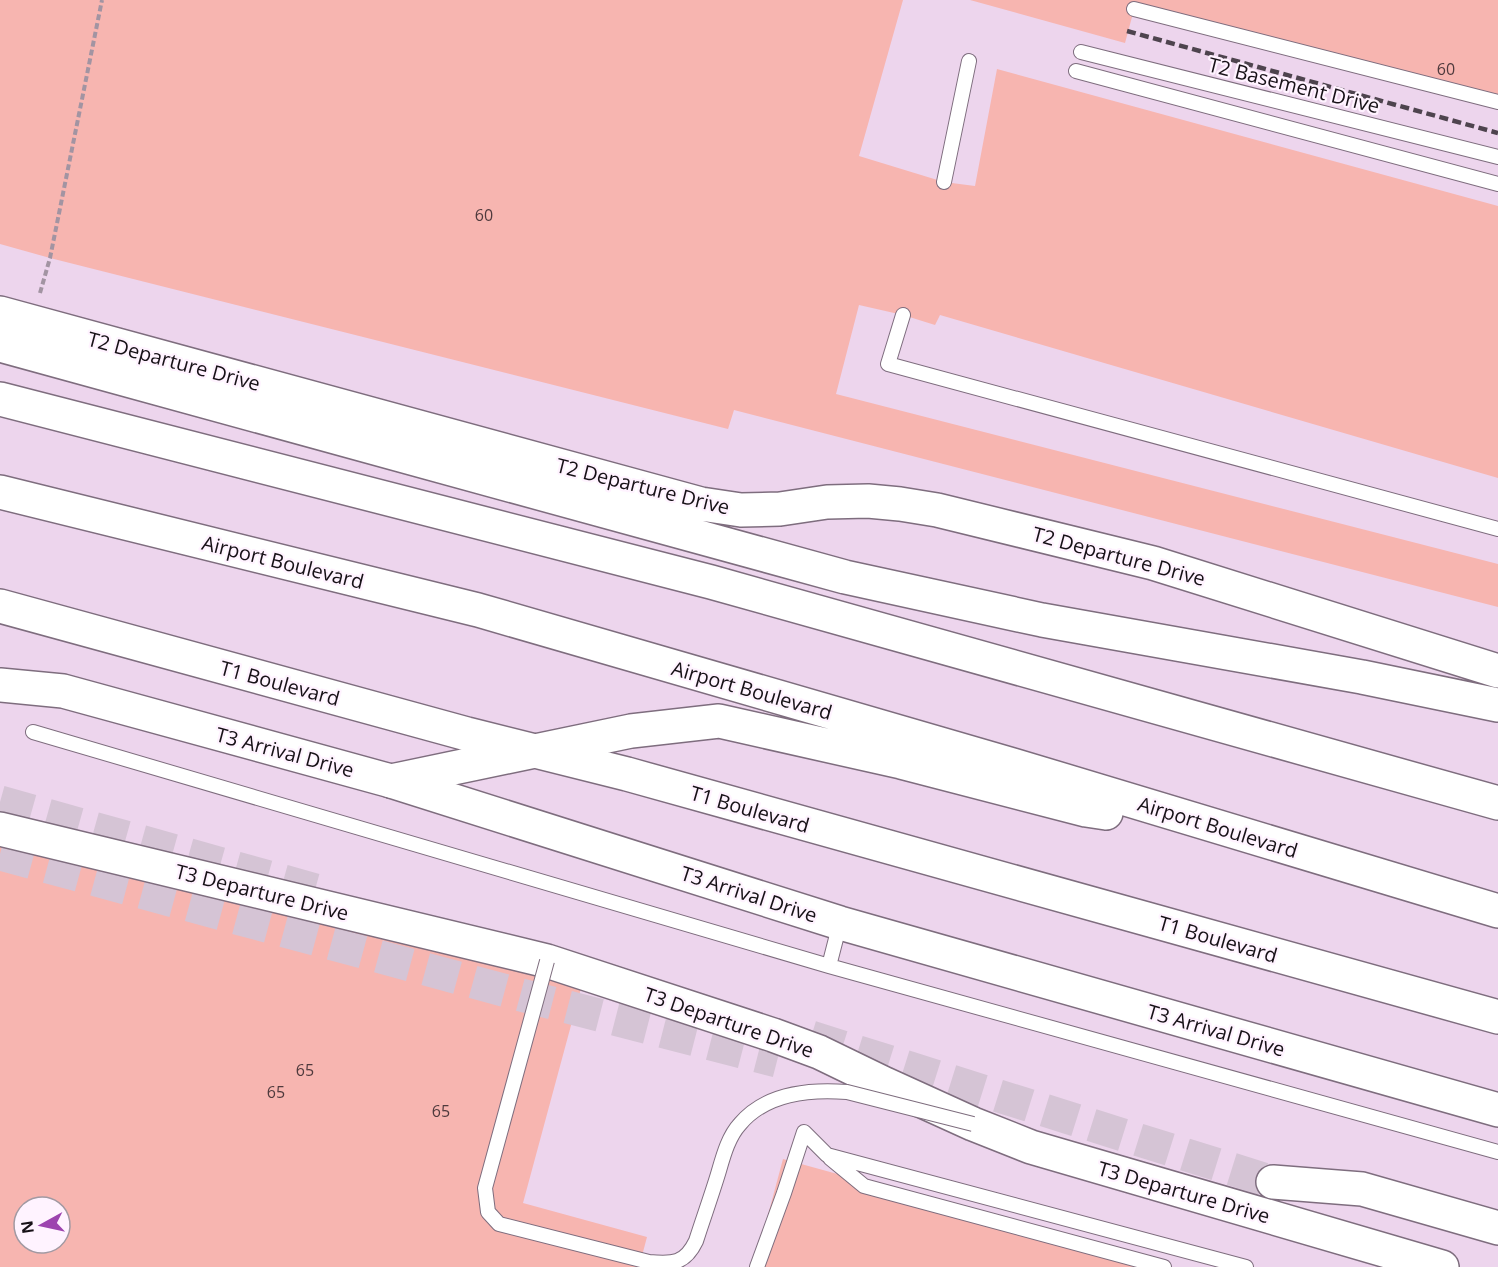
<svg xmlns="http://www.w3.org/2000/svg" width="1498" height="1267" viewBox="0 0 1498 1267" font-family="'Open Sans',sans-serif">
	<rect width="100%" height="100%" fill="#f6e3f6"/>
	<!-- built -->
	<path fill="#edd5ed" fill-rule="evenodd" d="M0,0h1498v1267h-1498zM24,1207h36v36h-36z"/>
	<!-- building -->
	<path fill="#f7b5b0" fill-rule="evenodd" d="M0,0h903l-44,156 85,26 31,4 22,-117 501,137v272l-558,-163 -5,10 -32,-10 -44,-10 -23,89 662,170v43l-764,-197 -6,19 -678,-171 -50,-14z
		M970,0h528v96l-362,-94 -11,41z
		M0,821l583,160 -60,222 124,34 -8,30h-639zM24,1207h36v36h-36z
		M783,1159l389,107 -1,1h-417z"/>
	<g fill="none" stroke-linecap="round" stroke-linejoin="round">
		<!-- secondary-tunnel -->
		<path stroke="#d5c4d5" stroke-width="33" stroke-dasharray="33 16" stroke-linecap="butt" d="M0,802l319,89
			M0,854l525,142 252,65
			M811,1037l462,145"/>
		<defs>
			<path id="lane" d="M1134,9l364,93
				M1081,52l417,105
				M1076,71l422,113
				M944,182l25,-121
				M903,315l-15,49 610,165
				M33,732l796,234 669,186
				M829,966l11,-43
				M830,1158l34,28 300,81
				M757,1267l27,-74 20,-61 23,23 419,112"/>
			<path id="secondary" d="M0,313l701,191 40,6 39,-1 47,-7 41,-1 32,3 37,6 216,53 345,108
				M0,345l845,232 197,43 320,57 136,28
				M0,399l711,183 787,221
				M0,685l63,6 328,90 449,142 658,187
				M0,829l547,132 226,74 46,17 66,32 88,40 58,23 411,120
				M1273,1182l89,7 136,39"/>
			<path id="highway" d="M0,492l478,118 535,155 485,146
				M0,606l467,128 160,40 871,243
				M391,781l240,-50 88,-10 182,41 185,48 20,3"/>
		</defs>
		<!-- lane casing -->
		<use href="#lane" stroke="#7e6d7e" stroke-width="16"/>
		<!-- secondary casing -->
		<use href="#secondary" stroke="#7e6d7e" stroke-width="36"/>
		<!-- highway casing -->
		<use href="#highway" stroke="#7e6d7e" stroke-width="36"/>
		<!-- path -->
		<path stroke="#a294a2" stroke-width="4" stroke-dasharray="6 3" stroke-linecap="butt" d="M40,293l10,-35 52,-258"/>
		<!-- lane -->
		<use href="#lane" stroke="#fff" stroke-width="14"/>
		<!-- secondary -->
		<use href="#secondary" stroke="#fff" stroke-width="33"/>
		<!-- highway -->
		<use href="#highway" stroke="#fff" stroke-width="33"/>
		<!-- rail -->
		<path stroke="#4e444e" stroke-width="4.5" stroke-dasharray="9 4.5" stroke-linecap="butt" d="M1127,31l371,102"/>
		<defs>
			<path id="lane-bridge" d="M547,961l-62,227 3,24 11,12 150,38c24,2 36,2 47,-21 7,-22 15,-44 22,-67 5,-17 10,-37 22,-50 26,-31 69,-35 107,-32l126,32"/>
		</defs>
		<!-- lane-bridge casing -->
		<use href="#lane-bridge" stroke="#7e6d7e" stroke-width="16" stroke-linecap="butt"/>
		<!-- lane-bridge -->
		<use href="#lane-bridge" stroke="#fff" stroke-width="14"/>
	</g>
	<g text-anchor="middle" dominant-baseline="central" stroke-width="4.5" stroke-linejoin="round" paint-order="stroke">
		<!-- number labels -->
		<g font-size="16" fill="#4f3a3d">
			<text x="1446" y="69">60</text>
			<text x="484" y="215">60</text>
			<text x="305" y="1070">65</text>
			<text x="276" y="1092">65</text>
			<text x="441" y="1111">65</text>
		</g>
		<!-- street labels -->
		<g font-size="20" fill="#171117" stroke="#fff3ff">
			<text transform="translate(1294 85) rotate(14)">T2 Basement Drive</text>
			<text transform="translate(174 361) rotate(15)">T2 Departure Drive</text>
			<text transform="translate(643 486) rotate(14)">T2 Departure Drive</text>
			<text transform="translate(1119 556) rotate(15)">T2 Departure Drive</text>
			<text transform="translate(283 562) rotate(14)">Airport Boulevard</text>
			<text transform="translate(280 683) rotate(15)">T1 Boulevard</text>
			<text transform="translate(752 690) rotate(16)">Airport Boulevard</text>
			<text transform="translate(285 752) rotate(15)">T3 Arrival Drive</text>
			<text transform="translate(750 809) rotate(16)">T1 Boulevard</text>
			<text transform="translate(1218 827) rotate(17)">Airport Boulevard</text>
			<text transform="translate(262 892) rotate(14)">T3 Departure Drive</text>
			<text transform="translate(749 894) rotate(18)">T3 Arrival Drive</text>
			<text transform="translate(1218 939) rotate(16)">T1 Boulevard</text>
			<text transform="translate(729 1022) rotate(19)">T3 Departure Drive</text>
			<text transform="translate(1216 1030) rotate(16)">T3 Arrival Drive</text>
			<text transform="translate(1184 1192) rotate(16)">T3 Departure Drive</text>
		</g>
	</g>
	<!-- north arrow -->
	<g transform="translate(42 1225) rotate(262)"><circle r="28" fill="#fff3ff" stroke="#a299a2" stroke-width="1.5"/>
	<path d="M0-4.5L10 22L0 15L-10 22Z" fill="#9d44af"/>
	<text y="-9" font-size="16" font-weight="bold" text-anchor="middle" fill="#171117">N</text>
	</g>
</svg>
